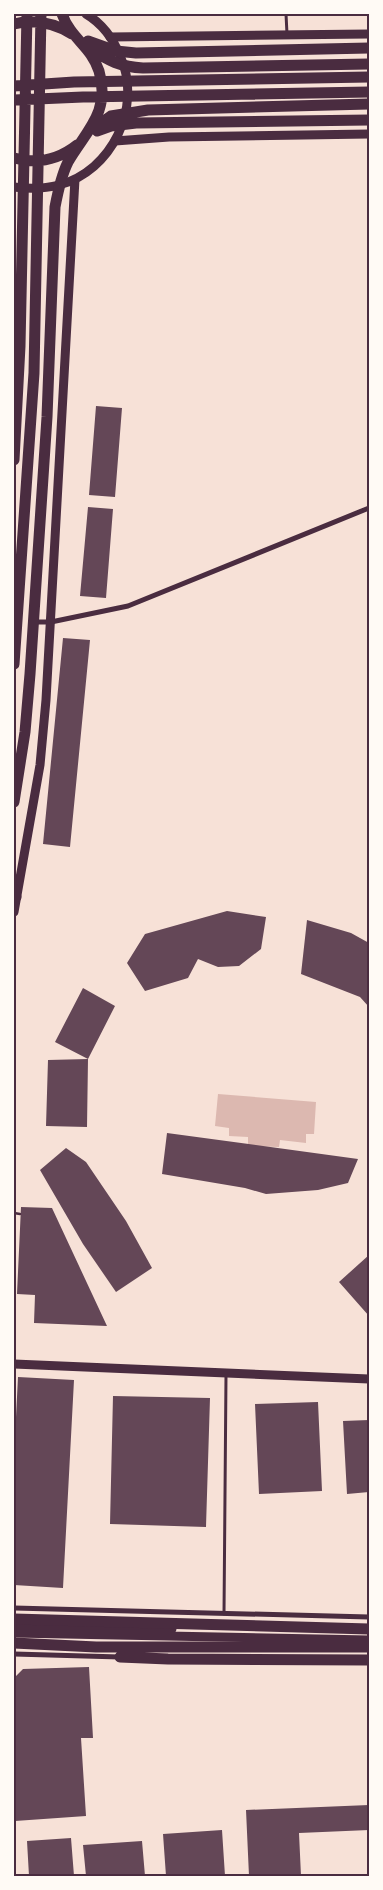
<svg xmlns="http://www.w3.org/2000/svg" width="383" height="1890" viewBox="0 0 383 1890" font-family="Rubik,sans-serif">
	<rect width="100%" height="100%" fill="#f7e1d7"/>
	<!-- water -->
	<path fill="#dcb8b0" d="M218,1094l98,8 -2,32h-8v9l-26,-3 -1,7 -31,-1v-9l-19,-1v-8l-14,-2z"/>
	<!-- building -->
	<path fill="#644757" d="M96,406l26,2 -7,89 -26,-2z
		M88,507l25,2 -7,89 -26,-2z
		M63,638l27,2 -20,207 -27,-3z
		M227,911l39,6 -5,32 -22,17 -21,1 -20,-8 -10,19 -43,13 -18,-28 18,-29z
		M307,920l44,13 18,10v64l-9,-10 -59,-23z
		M83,988l32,18 -27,53 -33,-17z
		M88,1059l-1,68 -41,-1 2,-66z
		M167,1133l191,26 -10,24 -30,7 -52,4 -21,-6 -83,-14z
		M66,1148l20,14 40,59 26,47 -36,24 -33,-48 -43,-74z
		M21,1207l31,1 55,118 -73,-3 1,-28 -18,-1z
		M369,1255v61l-30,-34z
		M18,1377l56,3 -11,208 -49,-3v-128z
		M113,1396l97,2 -4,129 -96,-3z
		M318,1402l4,89 -63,3 -4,-90z
		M369,1420v72l-22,2 -4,-73z
		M89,1667l4,71h-12l5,78 -71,5 -1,-143 9,-9z
		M369,1805v25l-70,3 2,43h-52l-3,-66z
		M222,1830l3,46h-59l-3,-42z
		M71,1838l3,38h-45l-2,-35z
		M142,1841l3,35h-59l-3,-31z"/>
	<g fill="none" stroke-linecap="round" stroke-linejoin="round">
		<!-- path -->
		<path stroke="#4a2c40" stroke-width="2.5" d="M14,1213l6,1"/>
		<!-- service -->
		<path stroke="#4a2c40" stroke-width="3" d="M286,14l1,20
			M224,1614l2,-239"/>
		<!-- minor -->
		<path stroke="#4a2c40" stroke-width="5" d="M34,622h17l77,-16 241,-98
			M14,1608l355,9
			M14,1654l106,3"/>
		<!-- tertiary -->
		<path stroke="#4a2c40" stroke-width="9" d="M110,37l259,-3
			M115,141l54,-4 200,-3
			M14,1364l355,15"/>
		<!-- secondary -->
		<path stroke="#4a2c40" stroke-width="9" d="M14,187c15,2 30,2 45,-2 53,-14 83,-77 62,-127 -7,-18 -18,-34 -35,-44
			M14,912l26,-147 6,-65 29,-521
			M14,1626l158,3
			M14,1633l355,7"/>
		<!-- trunk -->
		<path stroke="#4a2c40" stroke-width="11" d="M14,24c20,-5 40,-1 58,10
			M88,41l28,10 20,2 233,-5
			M90,48c17,13 32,19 53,20l226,-4
			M14,86l60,-4 295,-5
			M14,100l69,-3 286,-5
			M93,129l18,-13 37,-6 221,-6
			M97,131l14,-5 25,-3 233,-3
			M14,158c22,6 44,2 63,-13
			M14,460l6,-114 7,-332
			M14,664l20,-291 7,-359
			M14,802l11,-70 5,-58 17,-257 8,-210c3,-16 6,-31 13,-45 18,-31 43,-50 31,-91 -8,-25 -28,-32 -37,-57
			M14,889l2,8
			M14,1619l355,10
			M14,1643l82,4h273
			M120,1657l48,2 201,1"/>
	</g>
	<!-- border -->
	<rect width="383" height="1890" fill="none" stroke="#fffaf5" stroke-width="30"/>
	<rect x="15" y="15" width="353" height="1860" fill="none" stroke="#4a2c40" stroke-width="2"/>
</svg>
